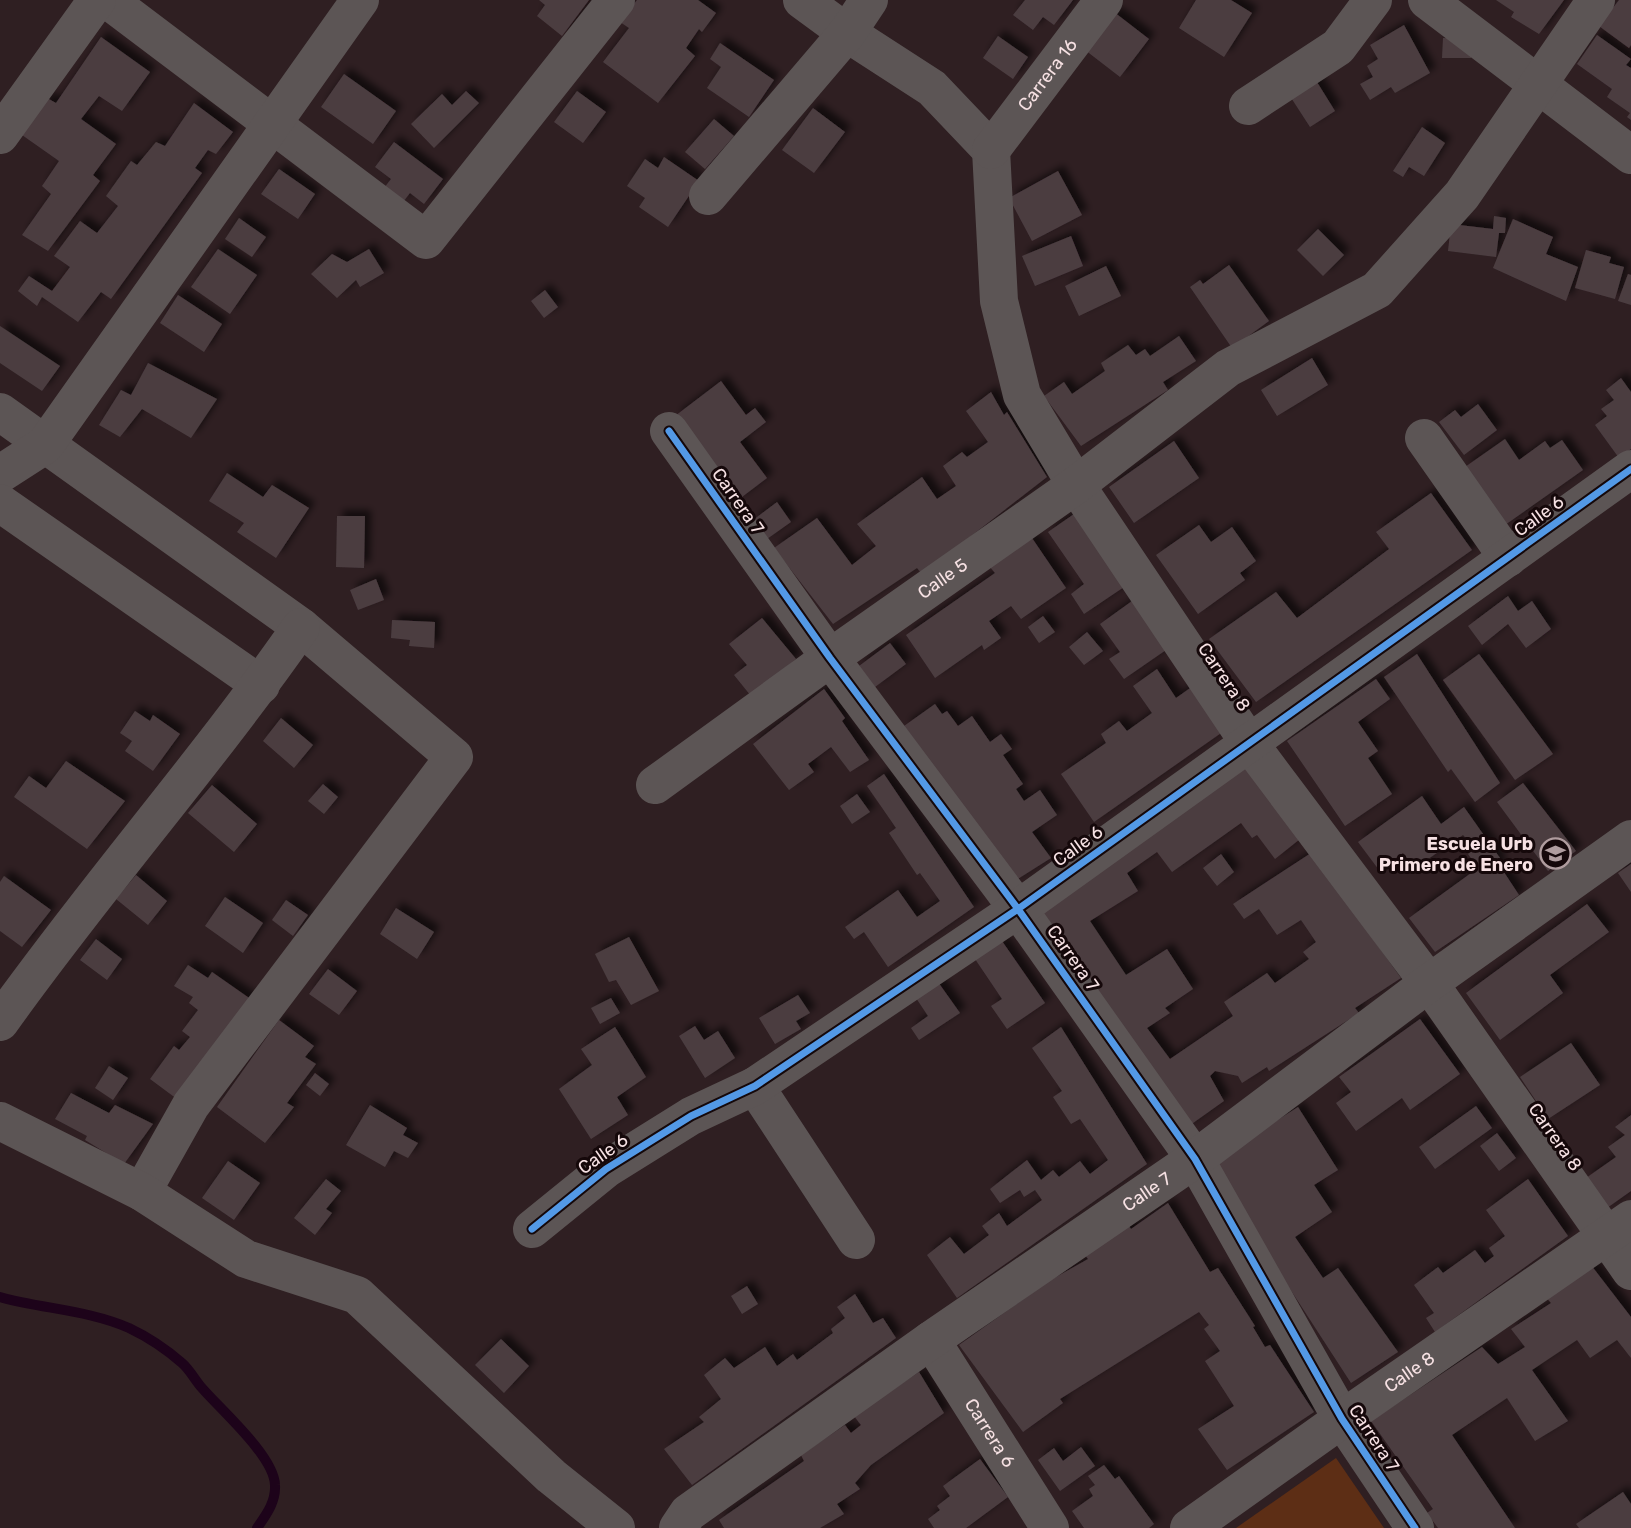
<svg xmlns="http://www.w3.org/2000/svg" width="1631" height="1528" viewBox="0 0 1631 1528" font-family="Rubik,sans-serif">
	<defs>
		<filter id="shadow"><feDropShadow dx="6" dy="-6" stdDeviation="3.5" flood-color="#0009"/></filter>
	</defs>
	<rect width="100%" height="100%" fill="#2f1f22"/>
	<!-- green -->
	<path fill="#5d2e15" d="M1336,1458l48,70h-148z"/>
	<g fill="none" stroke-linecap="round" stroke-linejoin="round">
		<!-- stream -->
		<path stroke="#1d031a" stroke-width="10" d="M0,1297c43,12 88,13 129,31 19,9 37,21 53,35 8,7 13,17 20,25 19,22 72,68 73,97 1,17 -9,30 -18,43"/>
	</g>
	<!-- building -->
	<path fill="#4b3d41" filter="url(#shadow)" d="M539,0h50l-27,36 -25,-20 8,-11z
		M637,0h61l18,13 -14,19 -3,-3 -13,19 9,8 -37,47 -55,-41 26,-34 -9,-6z
		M1025,0h48l-19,25 -11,-8 -10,13 -20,-15z
		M1196,0h35l21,13 -28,44 -45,-29z
		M1496,0h68l-25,34 -28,-17 3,-5z
		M1619,0h12v45l-2,3 -30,-22z
		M1114,12l35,27 -29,38 -35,-27z
		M1404,25l26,48 -35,20 -4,-6 -21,13 -10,-16 13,-7 -6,-11 11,-7 -8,-14z
		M1597,35l34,24 -5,6 5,3v52l-4,-3 3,-4 -23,-16 5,-8 -35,-25z
		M998,36l30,21 -15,22 -30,-21z
		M101,37l49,35 -28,39 -23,-15 -18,23 35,25 -23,31 7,6 -52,70 -26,-16 29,-41 -9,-8 17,-25 -37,-26 25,-37 9,5z
		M1443,38l29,1 -1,19h-29z
		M720,43l54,37 -25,37 -42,-29 14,-21 -11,-8z
		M344,74l52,37 -23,33 -52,-37z
		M1312,74l23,37 -25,16 -24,-37z
		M466,91l13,12 -45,45 -23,-24 31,-30 10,11z
		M577,91l29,21 -23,31 -29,-21z
		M194,103l39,29 -17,22 -8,-4 -13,18 7,5 -91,126 -10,-7 -23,30 -36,-25 -5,9 -19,-15 11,-15 23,15 18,-24 -16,-11 26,-35 17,12 21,-27 -12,-10 25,-35 6,4 19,-23 9,4z
		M813,108l32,24 -31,41 -32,-23z
		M714,119l20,17 -29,33 -20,-17z
		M1422,127l23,16 -21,33 -15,-9 -6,10 -10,-6z
		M394,142l49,37 -19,25 -14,-11 -7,9 -19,-14 7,-9 -16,-12z
		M664,157l35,24 -31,46 -29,-20 6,-9 -18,-12 18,-27 13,9z
		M279,169l36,25 -17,25 -37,-25z
		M1058,171l24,44 -50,26 -23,-43z
		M1494,216l12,2 -1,15h-6l-3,24 -48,-6 3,-27 42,5z
		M239,218l27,19 -14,20 -27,-18z
		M1513,219l40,18 -7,17 32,13 -12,34 -73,-33z
		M1318,229l26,26 -21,21 -26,-26z
		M1071,236l12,30 -48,20 -13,-30z
		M218,249l39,26 -27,39 -39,-27z
		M369,249l15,24 -24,14 -4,-7 -19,18 -26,-24 21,-20 15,8z
		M1586,250l25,7 -2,6 15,4 -9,32 -40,-11z
		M1229,265l40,56 -37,27 -42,-61 10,-7 3,4z
		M1106,266l15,30 -42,20 -14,-30z
		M1628,274l3,1v30l-13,-4z
		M545,290l13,17 -14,11 -13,-17z
		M178,295l44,29 -18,28 -44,-29z
		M0,326l60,40 -18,25 -42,-28z
		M1179,336l17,25 -33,21 5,8 -87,56 -37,-50 20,-14 8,12 33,-23 -4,-8 27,-18 8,10 9,-6 5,7z
		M1312,358l16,27 -51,31 -16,-26z
		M148,363l69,36 -26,39 -49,-29 -22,28 -21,-12 22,-35 10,5z
		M1621,378l10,14v57l-12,9 -24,-33 12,-9 -6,-7 13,-9 -8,-10z
		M721,381l25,34 9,-7 11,14 -26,20 27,36 -29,22 -63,-84z
		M991,392l13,23 3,-3 40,65 -125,97 -5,-6 -84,56 -59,-76 43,-30 35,47 24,-19 -19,-22 65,-47 15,22 19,-13 -13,-20 19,-14 5,5 21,-15 -22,-31z
		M1478,404l19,26 -33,25 -25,-33 16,-12 6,7z
		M1505,439l14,21 26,-19 5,7 12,-8 21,30 -78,55 -40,-58z
		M1174,441l25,37 -65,45 -25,-36z
		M227,473l36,24 9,-12 37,23 -33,50 -39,-26 7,-9 -35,-22z
		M1431,493l41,57 -216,152 -47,-63 67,-47 21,26 92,-69 -13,-17z
		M777,502l14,20 -24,17 -14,-19z
		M1074,514l50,73 -40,27 -13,-20 13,-10 -36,-52z
		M337,516h28l-1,52 -28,-1z
		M1199,525l12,17 21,-15 24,34 -16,12 5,7 -47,34 -42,-59z
		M1032,538l34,50 -45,31 -10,-13 -22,15 12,17 -17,12 -2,-5 -47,33 -29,-43 89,-62 -5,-6z
		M376,579l8,21 -26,10 -8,-20z
		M1508,596l10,15 14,-10 19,28 -25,19 -18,-24 -26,21 -14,-19z
		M1132,601l34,49 -42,29 -15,-20 11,-7 -20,-28z
		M1043,616l12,16 -16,11 -11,-16z
		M762,618l34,41 -45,37 -17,-21 13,-10 -18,-21z
		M392,620l43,2 -1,26 -25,-2 1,-6 -19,-2z
		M1087,632l16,19 -19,14 -15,-18z
		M890,643l16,21 -31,23 -16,-21z
		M1417,654l83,129 -25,19 -24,-33 -3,3 -64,-95z
		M1479,654l74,100 -38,26 -72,-100z
		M1157,669l19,29 17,-12 31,45 -130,91 -33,-48 45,-31 -5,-9 18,-13 8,10 25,-18 -19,-27z
		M1376,679l14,20 -32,23 20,29 -10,7 24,36 -47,32 -58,-85z
		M824,689l21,29 -3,3 27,39 -19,12 -19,-25 -23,17 6,8 -25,18 -36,-46z
		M935,704l7,10 5,-3 11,15 14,-10 18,26 11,-8 11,15 -9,6 20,29 -7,5 8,12 16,-11 17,25 -25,17 19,26 -38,24 -109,-156z
		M135,711l15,10 3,-6 27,19 -27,37 -28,-20 7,-10 -12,-8z
		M281,718l32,27 -19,23 -31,-27z
		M66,761l59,40 -38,48 -73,-52 15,-21 17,12z
		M1247,766l53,73 -25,20 -18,-24 -5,3 -11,-15 -69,49 -15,-20 -30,21 11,18 -48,30 36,54 41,-26 26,40 -28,19 5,5 -23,15 23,31 63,-43 -9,-14 43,-29 8,10 34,-24 -6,-7 13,-10 -15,-22 -24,15 -18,-26 -15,10 -11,-15 78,-51 90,125 -46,30 4,5 -90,58 -2,-4 -25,16 -4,-7 -23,-5 -5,5 14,25 -38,27 -152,-216z
		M884,774l90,133 -86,60 -24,-35 -10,7 -9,-12 53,-37 19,27 23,-16 -20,-28 -3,2 -28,-42 7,-5 -29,-42z
		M1523,783l53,68 -28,20 -51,-69z
		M323,784l15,13 -14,17 -16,-13z
		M212,785l45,39 -23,28 -46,-39z
		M857,794l13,18 -18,12 -12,-18z
		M1422,796l19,28 23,-17 36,51 -4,2 23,35 -84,57 -26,-34 69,-50 -10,-14 7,-6 -12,-13 -48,33 -12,-15 -24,17 -21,-28z
		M1221,854l13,18 -17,14 -14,-18z
		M1631,864v28l-13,-19z
		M136,875l31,26 -19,24 -32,-26z
		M4,876l47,34 -29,37 -22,-16v-49z
		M225,897l38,26 -20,30 -38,-27z
		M286,900l22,15 -15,21 -21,-16z
		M1587,904l22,28 -59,43 13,18 -63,47 -34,-47z
		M396,908l38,24 -17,27 -37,-25z
		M629,937l30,54 -28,14 -15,-25 -7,2 -14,-28z
		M96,939l26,20 -15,21 -27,-20z
		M1002,941l43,62 -38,26 -16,-23 11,-7 -27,-40z
		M188,965l20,13 4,-6 40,28 -75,99 -27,-20 24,-33 5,4 11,-13 -8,-6 16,-21 -9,-7 4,-6 -19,-11z
		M328,969l29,22 -18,24 -30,-21z
		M938,982l22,31 -41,27 -8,-12 17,-12 -12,-18z
		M798,995l12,18 -14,8 5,8 -26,15 -16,-26z
		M611,998l9,15 -20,11 -9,-16z
		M1420,1019l40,55 -50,36 -8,-12 -46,33 -20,-28 15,-11 -12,-15z
		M279,1020l35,26 -9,11 11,7 -29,39 7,4 -29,36 -48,-36z
		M695,1026l9,14 14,-9 17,27 -30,20 -26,-42z
		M615,1027l31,50 -29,20 11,18 -37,24 -32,-50 33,-24 -11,-16z
		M1061,1027l86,137 -190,134 -30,-43 23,-18 14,17 25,-19 -7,-9 17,-13 8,13 35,-26 -7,-10 -11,7 -4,-7 -20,13 -10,-14 37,-29 14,20 12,-10 6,7 21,-16 10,13 18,-14 -28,-41 -9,5 -18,-27 9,-6 -30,-43z
		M1571,1043l29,42 -52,34 -28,-42z
		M109,1066l19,12 -15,22 -18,-12z
		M315,1073l14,11 -9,12 -14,-11z
		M71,1093l38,20 6,-8 38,19 -29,40 -39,-24 2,-4 -32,-17z
		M370,1105l37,23 -4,7 15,8 -10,15 -14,-7 -9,16 -39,-22z
		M1476,1106l16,22 -57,41 -16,-22z
		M1298,1107l40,63 -24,15 18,27 -37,25 28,41 15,-10 60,84 -47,31 -142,-219z
		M1631,1115v76l-24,17 -21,-30 30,-21 -8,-10 17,-12 -10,-8z
		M1497,1133l19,25 -17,13 -19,-25z
		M228,1161l32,22 -26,37 -32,-22z
		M326,1179l15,12 -15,18 6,4 -17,22 -21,-17z
		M1528,1179l40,57 -133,96 -9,-14 8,-5 -20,-28 24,-18 5,6 32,-23 10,13 9,-7 -5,-8 16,-12 -19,-26z
		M1168,1203l42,69 8,-4 37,58 -2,1 12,20 5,-2 44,67 -87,58 -29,-41 36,-23 -29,-45 15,-10 -16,-22 5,-4 -10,-13 -139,87 3,4 -40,29 -64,-87 90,-64 39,-22 -5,-7 44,-29 4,6z
		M1591,1265l40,52v41l-14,-18 -27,18 -13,-18 -45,30 36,51 -33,20 -28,-43 -55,37 63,93h-77l-11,-15 6,-4 -62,-88 111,-74 16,17 27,-17 -14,-18 40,-26 -6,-7z
		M747,1286l11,18 -16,10 -11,-18z
		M855,1294l18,29 10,-5 13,20 -204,147 -28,-36 40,-27 -5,-5 22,-18 -17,-24 21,-17 9,10 31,-21 12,19 16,-12 4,6 36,-27 -2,-4 14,-11 -8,-11z
		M501,1339l28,27 -25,27 -29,-28z
		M919,1372l25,41 -73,52 -16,18 5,6 -23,15 7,10 -24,14h-96l-5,-8 85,-59 -3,-6 44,-30 6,8 10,-8 -7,-9z
		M1081,1447l14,19 -35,25 -22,-31 16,-12 9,13z
		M980,1459l28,38 -42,31h-32l-6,-9 12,-9 -3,-4 13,-10 -7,-10z
		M1104,1465l11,14 4,-3 35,48 -5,4h-65l-12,-17 21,-15 -4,-7 6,-4 -7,-9z
		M1623,1492l8,12v24h-52l-3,-4z"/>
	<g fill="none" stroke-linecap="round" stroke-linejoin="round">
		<!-- minor -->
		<g stroke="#5c5555" stroke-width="38">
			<path d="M108,0l318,240 190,-240"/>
			<path d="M802,0l45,33 85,55 59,62"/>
			<path d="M1427,0l204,155"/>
			<path d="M1248,106l90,-59 35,-47"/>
			<path d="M0,135l97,-135"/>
			<path d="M991,150l8,151 23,94 54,90 173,258 180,240 202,288"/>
			<path id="s1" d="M991,150l113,-150"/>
			<path d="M708,196l139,-163 22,-33"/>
			<path d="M0,412l301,215 153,130 -263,348 -49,87"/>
			<path d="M669,431l161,227 188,251 177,250 147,260 73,109"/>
			<path d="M1424,438l84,120"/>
			<path d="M0,474l45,-29 315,-445"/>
			<path d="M0,503l261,182"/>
			<path id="s2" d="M655,785l175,-127 246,-173 152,-117 149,-78 85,-95 134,-195"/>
			<path d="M0,1022c96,-135 206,-259 301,-395"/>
			<path d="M755,1086l101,154"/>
			<path d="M0,1121l142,71 104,67 111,36 194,181 65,52"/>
			<path d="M532,1229l74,-60 85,-53 64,-30 263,-177 613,-440"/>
			<path id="s3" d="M931,1340l119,188"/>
			<path id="s4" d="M678,1528l10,-15 243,-173 264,-181 234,-176 202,-144"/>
			<path id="s5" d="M1189,1528l153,-109 289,-200"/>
		</g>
		<defs>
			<path id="cycleway" d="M669,431l161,227 188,251 177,250 147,260 73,109
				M532,1229l74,-60 85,-53 64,-30 263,-177 613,-440"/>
		</defs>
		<!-- cycleway casing -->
		<use href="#cycleway" stroke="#15080a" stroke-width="11"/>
		<!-- cycleway -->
		<use href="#cycleway" stroke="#5399e6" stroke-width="7"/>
	</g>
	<!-- icons -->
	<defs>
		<symbol id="school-ring" viewBox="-11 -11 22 22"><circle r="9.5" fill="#15080a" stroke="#b09d9f" stroke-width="1.5"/><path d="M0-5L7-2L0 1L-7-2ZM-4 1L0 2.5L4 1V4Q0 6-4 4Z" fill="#b09d9f"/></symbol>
	</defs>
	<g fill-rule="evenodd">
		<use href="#school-ring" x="1538" y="836" width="35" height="35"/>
	</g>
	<g text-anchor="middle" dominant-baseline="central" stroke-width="6" stroke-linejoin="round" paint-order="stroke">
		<!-- street labels -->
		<g font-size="18" fill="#f6e1e3" stroke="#15080a">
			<text stroke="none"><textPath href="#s1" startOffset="94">Carrera 16</textPath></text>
			<text transform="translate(738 501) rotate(55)">Carrera 7</text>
			<text transform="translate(1539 516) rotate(-36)">Calle 6</text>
			<text stroke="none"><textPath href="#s2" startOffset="354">Calle 5</textPath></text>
			<text transform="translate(1224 677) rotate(56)">Carrera 8</text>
			<text transform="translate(1078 846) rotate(-36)">Calle 6</text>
			<text transform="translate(1073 958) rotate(55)">Carrera 7</text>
			<text transform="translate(1555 1137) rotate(55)">Carrera 8</text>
			<text transform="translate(603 1154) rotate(-35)">Calle 6</text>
			<text stroke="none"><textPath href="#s4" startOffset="578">Calle 7</textPath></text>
			<text stroke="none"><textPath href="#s5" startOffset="270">Calle 8</textPath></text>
			<text stroke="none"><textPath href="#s3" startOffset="110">Carrera 6</textPath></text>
			<text transform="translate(1374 1438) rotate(57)">Carrera 7</text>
		</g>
		<!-- poi labels -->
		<g font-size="18" font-weight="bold" fill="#f6e1e3" stroke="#15080a" text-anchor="end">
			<text x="1533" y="844">Escuela Urb<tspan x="1533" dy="21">Primero de Enero</tspan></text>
		</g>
	</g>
</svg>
